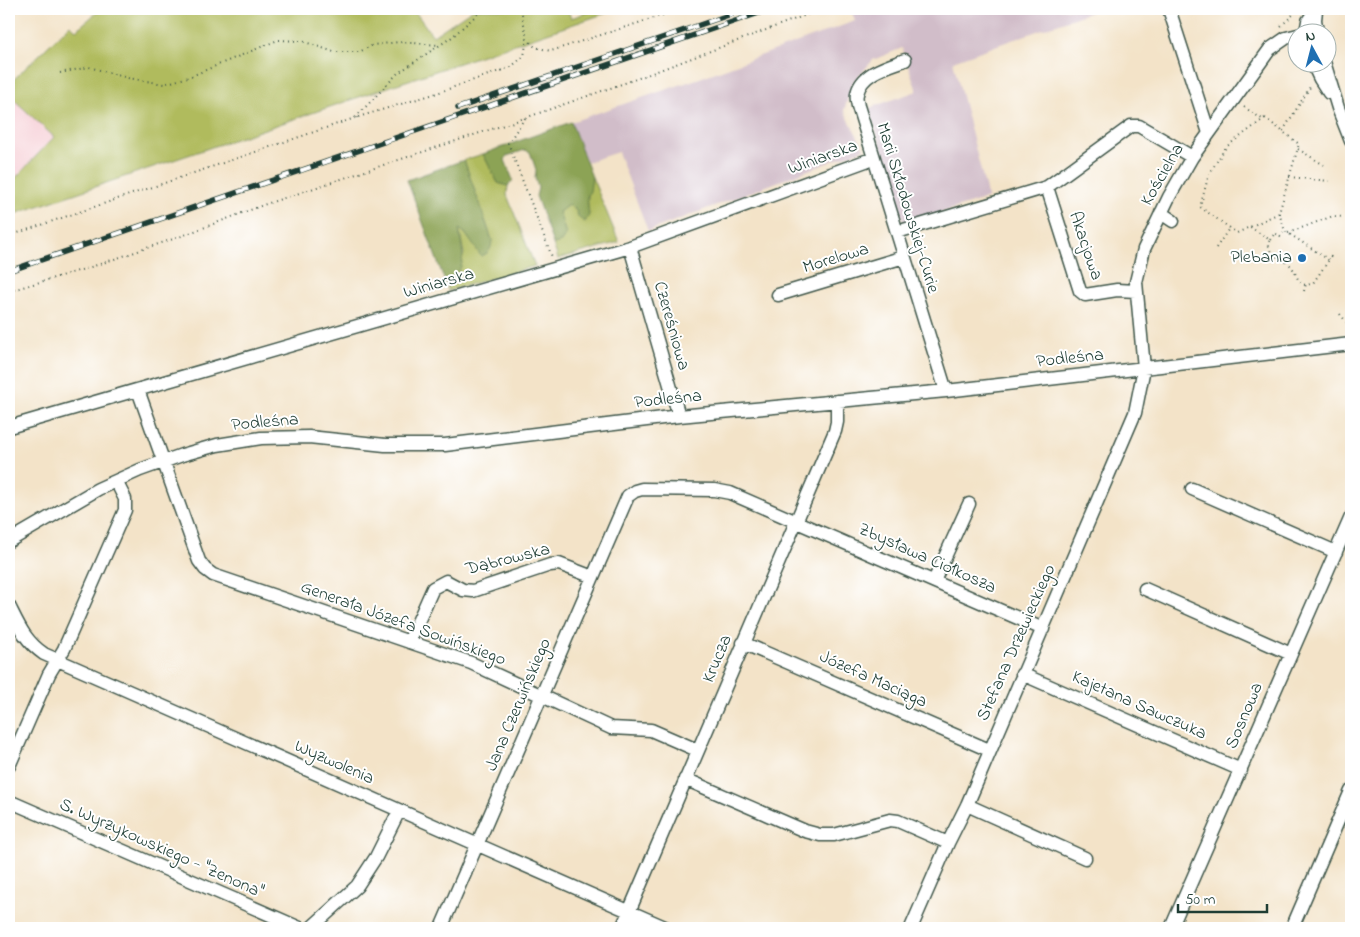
<svg xmlns="http://www.w3.org/2000/svg" width="1360" height="937" viewBox="0 0 1360 937" font-family="'Indie Flower',sans-serif">
	<rect width="100%" height="100%" fill="#fff"/>
	<filter id="ink" filterUnits="userSpaceOnUse"><feTurbulence type="fractalNoise" baseFrequency=".02" numOctaves="2"/><feDisplacementMap in="SourceGraphic" scale="10" xChannelSelector="R" yChannelSelector="G"/><feConvolveMatrix kernelMatrix="1 2 1 2 8 2 1 2 1" color-interpolation-filters="sRGB"/></filter>
	<filter id="wash" filterUnits="userSpaceOnUse"><feTurbulence type="fractalNoise" baseFrequency=".0096" numOctaves="4" result="noise"/><feDisplacementMap in="SourceGraphic" scale="20" xChannelSelector="R" yChannelSelector="G"/><feGaussianBlur stdDeviation="1.12" result="paint"/><feColorMatrix in="noise" values="0 0 0 0 0 0 0 0 0 0 0 0 0 0 0 0 0 1.4 0 .05"/><feComposite in="paint" operator="in"/></filter>
	<g filter="url(#wash)">
		<rect width="100%" height="100%" fill="#f3e3c8"/>
		<!-- built -->
		<path fill="#f6cfd6" d="M9,95l45,42 -45,48z"/>
		<!-- industrial -->
		<path fill="#d1bdc9" d="M851,9h248l-146,52 35,137 -84,26 -35,-116 48,-17 -15,-43 -29,12 -19,21 -10,29 20,39 -216,82 -30,-79 -31,10 -16,-40 126,-43 158,-58z"/>
		<!-- green -->
		<path fill="#b0bb5d" stroke="#687c48" d="M101,9h312l20,27 40,-27h94l4,9 26,-9h21l-609,207v-31l45,-48 -45,-42v-11l61,-59 6,5z
			M483,154l15,29 10,3 -1,9 28,71 -87,25 -1,-4 4,-4 13,-29 -5,-26 6,5 16,22 11,-15 -28,-80z
			M592,177l27,65 -61,17 -5,-15 8,-2 -2,-30 9,-7 7,3 4,10 10,-3c-3,-14 0,-25 3,-38z"/>
		<!-- forest -->
		<path fill="#8ca354" stroke="#567044" d="M571,122l21,55 -2,14 -3,6 2,18 -4,7 -6,-4 -4,-10 -7,-3 -9,7 7,22 -5,8 -8,2 -17,-48 2,-8 -3,-10 1,-8 -6,-18 -5,-2 -18,6 -2,4 8,20 -5,6 -10,-3 -15,-29z
			M464,160l28,80c-1,9 -2,13 -11,16l-16,-23 -6,-4c4,27 9,36 -12,58l-40,-107z"/>
	</g>
	<g filter="url(#ink)">
		<g fill="none" stroke-linecap="round" stroke-linejoin="round">
			<defs>
				<path id="minor" d="M1169,9l40,124
					M1316,10l-1,10 2,12
					M1306,32l2,-11 8,-12
					M905,60c-17,6 -44,13 -48,34 -1,3 0,8 1,12l88,285
					M1312,62l8,17 9,14
					M1324,62l14,46 13,33
					M1047,187l33,104 5,4 32,-5 19,1
					M1161,213l12,8
					M897,232l150,-45 84,-61h8l53,31
					M630,247l49,169
					M778,295l126,-38
					M138,390l61,171 6,8 8,6 258,88 140,65 40,2 46,20
					M9,427l621,-180 244,-89
					M1192,489l144,63
					M9,541l89,-52 42,-19 42,-15 35,-10 44,-7 48,-1 76,8h60l234,-29 267,-25 405,-47
					M934,581l35,-77
					M1145,589l146,65
					M9,606c10,20 16,35 35,48l623,274
					M409,642l24,-54 13,-7 17,9 10,1 77,-26 9,-1 34,13
					M743,643l246,107
					M1022,674l219,96
					M9,766l40,-92 15,-25 61,-139v-11l-9,-18
					M685,779l120,52 15,4h14l56,-15 8,1 50,22
					M9,801l291,127
					M967,805l118,53
					M311,928l46,-42 19,-29 23,-46
					M441,928l187,-432 7,-5 7,-2 72,1 16,3 313,136
					M622,928l213,-497 2,-9v-21
					M911,928l37,-85 19,-38 168,-392 9,-45 -8,-86 8,-33 25,-52 23,-40 78,-108 16,-11 12,-3
					M1171,928l180,-411
					M1292,928l59,-137"/>
			</defs>
			<!-- minor casing -->
			<use href="#minor" stroke="#3f564a" stroke-width="15"/>
			<!-- path -->
			<path stroke="#3f564a" stroke-width="2" stroke-dasharray="1 4" stroke-linecap="butt" d="M486,9l-4,1 -30,27 -54,36 -43,45 79,-24 77,-27 13,-11 3,-17
				M521,9l6,30 8,8 16,4 131,-42
				M1281,26l18,-17
				M60,73l29,-6 39,11 36,6 25,-7 89,-37 24,1 32,11h25l14,-7 26,-3 40,3
				M1346,95l5,-1
				M1244,107l18,12
				M525,118l-17,25 44,114
				M1265,118l34,26 -20,69 -42,20 -37,-26 9,-33 17,-27z
				M1283,131l27,-44
				M1298,149l26,16
				M1289,177l41,4
				M1279,213l6,18 44,29 3,-6
				M1250,227l20,13 -2,3 3,10c6,4 15,8 20,13 7,8 6,24 22,17l16,-23
				M1288,233l45,-17 11,1
				M9,236l346,-118
				M1270,240l5,-7 5,4 5,-7
				M1216,248l14,-21
				M9,291l79,-23 91,-31 87,-33 259,-86 111,-39 186,-70
				M1304,291l2,-7
				M1340,314l11,14"/>
			<!-- minor -->
			<use href="#minor" stroke="#fff" stroke-width="12"/>
			<defs>
				<path id="rail" d="M458,108l288,-99
					M9,271l761,-262"/>
			</defs>
			<!-- rail casing -->
			<use href="#rail" stroke="#1f3d34" stroke-width="5.5"/>
			<!-- rail -->
			<use href="#rail" stroke="#fff" stroke-width="4" stroke-dasharray="11" stroke-linecap="butt"/>
		</g>
	</g>
	<!-- markers -->
	<circle fill="#1f6fb2" stroke="#fff" stroke-width="2" cx="1302" cy="258" r="5"/>
	<g text-anchor="middle" dominant-baseline="central" stroke-width="4" stroke-linejoin="round" paint-order="stroke">
		<!-- street labels -->
		<g font-size="18" fill="#1f3d34" stroke="#fff">
			<text transform="translate(823 158) rotate(-20)">Winiarska</text>
			<text transform="translate(1163 175) rotate(-60)">Kościelna</text>
			<text transform="translate(907 208) rotate(73)">Marii Skłodowskiej-Curie</text>
			<text transform="translate(1085 246) rotate(71)">Akacjowa</text>
			<text transform="translate(836 259) rotate(-17)">Morelowa</text>
			<text transform="translate(439 284) rotate(-16)">Winiarska</text>
			<text transform="translate(671 326) rotate(74)">Czereśniowa</text>
			<text transform="translate(1070 359) rotate(-6)">Podleśna</text>
			<text transform="translate(668 400) rotate(-6)">Podleśna</text>
			<text transform="translate(265 423) rotate(-5)">Podleśna</text>
			<text transform="translate(927 559) rotate(24)">Zbysława Ciołkosza</text>
			<text transform="translate(508 560) rotate(-14)">Dąbrowska</text>
			<text transform="translate(403 624) rotate(20)">Generała Józefa Sowińskiego</text>
			<text transform="translate(1017 643) rotate(-66)">Stefana Drzewieckiego</text>
			<text transform="translate(718 659) rotate(-67)">Krucza</text>
			<text transform="translate(873 680) rotate(24)">Józefa Maciąga</text>
			<text transform="translate(519 705) rotate(-67)">Jana Czerwińskiego</text>
			<text transform="translate(1139 706) rotate(24)">Kajetana Sawczuka</text>
			<text transform="translate(1245 716) rotate(-67)">Sosnowa</text>
			<text transform="translate(334 763) rotate(24)">Wyzwolenia</text>
			<text transform="translate(161 849) rotate(24)">S. Wyrzykowskiego - "Zenona"</text>
		</g>
		<!-- poi labels -->
		<g font-size="18" fill="#1f3d34" stroke="#fff" text-anchor="end">
			<text x="1292" y="258">Plebania</text>
		</g>
	</g>
	<!-- margin -->
	<rect width="1360" height="937" fill="none" stroke="#fff" stroke-width="30"/>
	<!-- north arrow -->
	<g transform="translate(1312 48) rotate(353)"><circle r="24" fill="#ffffff" stroke="#a5b1ae"/>
	<path d="M0-4L9 19L0 12L-9 19Z" fill="#1f6fb2"/>
	<text y="-8" font-size="14" font-weight="bold" text-anchor="middle" fill="#1f3d34">N</text>
	</g>
	<!-- scale -->
	<path d="M1178 904v8h89v-8" fill="none" stroke="#1f3d34" stroke-width="2.5"/>
	<text x="1185" y="904" font-size="15" fill="#1f3d34" stroke="#ffffff" stroke-width="4" paint-order="stroke">50 m</text>
</svg>
